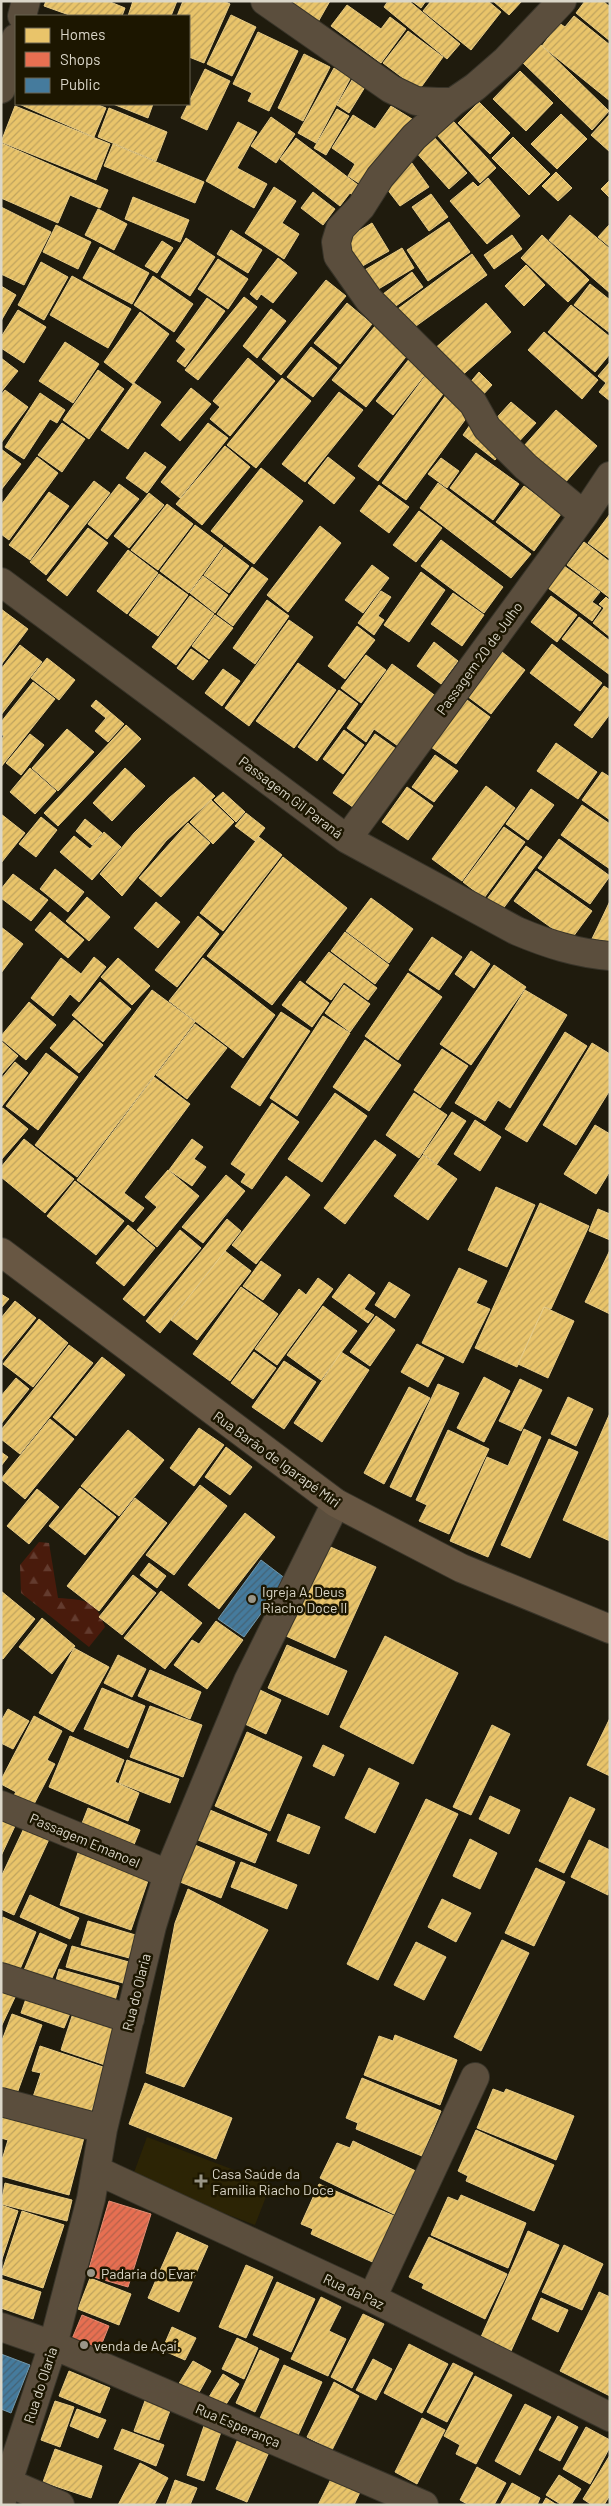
<svg xmlns="http://www.w3.org/2000/svg" width="611" height="2506" viewBox="0 0 611 2506" font-family="Barlow,sans-serif">
	<defs>
		<pattern id="forest-firs" width="22" height="20" patternUnits="userSpaceOnUse" patternTransform="scale(1.25)"><rect width="22" height="20" fill="#491b0c"/><path d="M5 1l3.5 6h-7zM16 11l3.5 6h-7z" fill="#633b2e"/></pattern>
		<pattern id="homes-hatch" width="6" height="6" patternUnits="userSpaceOnUse" patternTransform="scale(1.25)"><rect width="6" height="6" fill="#e9c46a"/><path d="M-1 1l2-2M0 6l6-6M5 7l2-2" fill="none" stroke="#bfa35e"/></pattern>
		<pattern id="shops-hatch" width="6" height="6" patternUnits="userSpaceOnUse" patternTransform="scale(1.25)"><rect width="6" height="6" fill="#e76f51"/><path d="M-1 1l2-2M0 6l6-6M5 7l2-2" fill="none" stroke="#b6614b"/></pattern>
		<pattern id="public-hatch" width="6" height="6" patternUnits="userSpaceOnUse" patternTransform="scale(1.25)"><rect width="6" height="6" fill="#457b9d"/><path d="M-1 1l2-2M0 6l6-6M5 7l2-2" fill="none" stroke="#446376"/></pattern>
	</defs>
	<rect width="100%" height="100%" fill="#1f1b0d"/>
	<!-- built -->
	<path fill="#2c2405" d="M147,2137l124,47 -16,41 -123,-47z"/>
	<!-- forest -->
	<path fill="url(#forest-firs)" d="M39,1542l10,1 9,55c28,2 37,1 47,29l-16,20 -68,-54 -1,-28z"/>
	<!-- homes -->
	<path fill="url(#homes-hatch)" stroke="#e5ca86" d="M46,1h62l17,7 -3,8h-50l-28,-10z
		M133,1h44l-6,15h-43z
		M183,1h41l6,3 -26,59 -15,-6v-41h-12z
		M294,1h36l-12,21 -28,-15z
		M388,1h21l51,43 -13,15 -63,-52z
		M412,1h14l-5,7z
		M431,1h57l13,11 -30,38 -48,-39z
		M493,1h29l-13,14z
		M585,1h18l7,6v34l-34,-28z
		M347,5l34,24 9,-12 16,12 -25,34 -50,-37z
		M231,15l25,12 -24,49 -25,-12z
		M574,16l36,29v56l-68,-55 17,-23 6,4z
		M408,31l35,26 -24,33 -36,-27z
		M258,32l40,19 -29,60 -21,-10 4,-8 -19,-9z
		M539,43l70,68 -17,19 -71,-69z
		M304,54l26,13 -27,54 -25,-13z
		M334,68l17,9 -35,66 -18,-10z
		M205,69l25,12 -23,49 -26,-12z
		M520,71l33,32 -27,28 -33,-32z
		M352,80l13,7 -16,26 -12,-8z
		M479,102l31,31 -20,21 -32,-31z
		M19,104h77l10,4 -12,29z
		M113,104h40l-5,14z
		M15,106l95,38 -14,36 -95,-38z
		M391,106l21,13 -44,70 -20,-13 7,-12 -23,-16 21,-33 22,14z
		M109,108l58,24 -11,29 -58,-24z
		M337,109l12,7 -23,39 -12,-7z
		M561,114l26,25 -30,30 -26,-25z
		M610,114v38l-19,-17z
		M271,117l24,17 -19,29 -25,-17z
		M453,121l43,47 -16,15 -43,-48z
		M238,122l19,10 -20,36 30,16 -13,24 -48,-27z
		M432,135l35,38 -18,16 -35,-39z
		M513,137l37,37 -21,21 -37,-37z
		M296,138l66,50 -6,10 -6,-5 -10,13 -60,-47z
		M1,143l107,47 -8,18 -30,-13 -12,28 -57,-25z
		M113,144l91,38 -9,21 -91,-37z
		M409,159l20,28 -29,19 -20,-26z
		M556,172l16,16 -14,13 -16,-15z
		M488,178l32,38 -33,28 -37,-43 23,-19 5,5z
		M610,180v18l-9,-9z
		M274,187l22,14 -14,22 17,11 -15,25 -39,-26z
		M313,192l22,17 -12,16 -22,-17z
		M431,194l17,23 -19,14 -17,-24z
		M133,197l56,23 -9,22 -55,-23z
		M1,207l50,25 -27,53 -23,-11z
		M98,209l29,15 -13,26 -29,-15z
		M570,215l40,34v44l-61,-53z
		M449,222l21,30 -42,29 -21,-31z
		M372,223l17,28 -30,17 -17,-27z
		M610,224v23l-12,-10z
		M56,225l35,17 -13,27 -35,-17z
		M231,230l31,20 -14,23 -31,-19z
		M512,235l10,14 -28,20 -10,-14z
		M542,235l47,45 -21,22 -47,-44z
		M186,238l29,19 -25,39 -29,-19z
		M162,241l11,7 -16,25 -12,-7z
		M100,247l49,26 -17,31 -49,-26z
		M402,248l12,20 -39,23 -12,-20z
		M472,254l15,21 -78,56 -14,-20z
		M278,258l19,15 -24,30 -12,-9 -4,6 -7,-6z
		M218,259l30,20 -20,30 -30,-20z
		M41,262l27,15 -24,43 -26,-15z
		M526,265l19,20 -21,21 -19,-20z
		M412,272l11,15 -30,21 -10,-14z
		M72,276l59,33 -23,39 -58,-33z
		M153,276l40,28 -19,28 -40,-27z
		M326,280l20,16 -65,79 -19,-16z
		M590,284l20,16v33l-36,-28z
		M1,286l15,9 -15,26z
		M244,297l13,10 -59,73 -13,-10z
		M207,298l18,13 -40,56 -8,-6 9,-12 -10,-8z
		M347,303l25,21 -32,40 -26,-21z
		M486,303l25,29 -53,47 -26,-28z
		M571,305l39,32v17l-15,18 -47,-40z
		M271,309l15,12 -29,37 -14,-12z
		M18,310l28,17 -22,36 -23,-15v-11z
		M140,312l29,22 -36,50 -29,-22z
		M375,326l34,27 -43,54 -34,-27z
		M544,332l54,48 -16,19 -54,-49z
		M65,342l34,22 -26,39 -34,-22z
		M311,347l26,21 -24,29 -26,-20z
		M1,358l17,13 -17,21z
		M248,358l27,23 -45,55 -20,-17 10,-12 -7,-6z
		M410,358l17,14 -34,43 -17,-14z
		M610,362v39l-11,-9 7,-9 -8,-7z
		M98,370l26,19 -35,50 -26,-19z
		M479,372l13,13 -11,12 -13,-12z
		M426,375l20,15 -68,91 -20,-15z
		M282,378l29,23 -55,67 -29,-23z
		M134,383l27,19 -33,47 -27,-19z
		M191,388l20,16 -31,37 -19,-16z
		M5,390l23,17 -27,36v-48z
		M449,391l24,18 -67,91 -24,-17z
		M339,392l24,18 -58,72 -23,-18z
		M40,393l25,17 -8,13 -7,-4 -26,40 -19,-12z
		M511,402l25,21 -22,24 -24,-22z
		M556,410l41,36 -33,38 -41,-37z
		M472,422l33,25 -10,13 -32,-25z
		M62,423l23,16 -23,33 -24,-17z
		M208,423l20,15 -48,60 -19,-16z
		M225,446l25,21 -48,58 -26,-21z
		M1,449l20,15 -20,26z
		M145,452l21,15 -19,26 -21,-15z
		M476,453l43,31 -26,36 -43,-32z
		M37,457l21,16 -49,67 -8,-6v-29z
		M328,457l27,21 -21,26 -26,-21z
		M441,458l18,13 -12,17 -19,-14z
		M261,468l42,33 -49,63 -43,-33z
		M94,481l16,12 -64,82 -16,-13z
		M438,483l93,71 -20,24 -91,-70z
		M119,484l20,15 -32,40 -19,-15z
		M379,485l30,22 -20,26 -29,-22z
		M524,486l37,28 -27,37 -38,-29z
		M49,492l20,14 -39,54 -21,-15z
		M149,493l15,12 -35,43 -15,-12z
		M167,504l26,20 -35,46 -27,-20z
		M419,511l23,17 -26,34 -23,-17z
		M610,514v45l-22,-16z
		M195,525l28,21 -34,47 -29,-22z
		M320,526l21,17 -53,69 -21,-17z
		M88,528l20,15 -41,53 -20,-16z
		M441,540l62,47 -19,26 -63,-47z
		M584,542l26,20v36l-43,-33z
		M224,547l25,19 -20,27 -25,-18z
		M128,550l30,23 -31,41 -30,-23z
		M372,565l17,13 -26,35 -18,-13z
		M564,566l36,26 -8,10 9,6 -9,13 -44,-33z
		M252,567l16,12 -35,47 -16,-12z
		M421,572l24,18 -36,52 -25,-17z
		M159,574l29,21 -30,41 -29,-21z
		M203,576l25,19 -13,18 -25,-20z
		M381,591l10,6 -13,19 6,4 -10,15 -16,-12z
		M453,593l31,22 -22,31 -31,-22z
		M190,596l24,18 -38,51 -24,-18z
		M551,596l26,19 -20,27 -26,-20z
		M606,597l4,4v36l-17,-14 11,-15 -5,-4z
		M267,600l22,16 -34,48 -22,-16z
		M1,609l27,20 -27,36z
		M215,615l18,13 -24,31 -17,-13z
		M579,617l31,24v34l-48,-36z
		M289,620l24,17 -64,89 -24,-18z
		M357,626l18,14 -30,39 -17,-13z
		M434,642l24,19 -17,23 -24,-18z
		M552,644l50,39 -22,28 -50,-38z
		M20,645l22,17 -41,53v-46z
		M191,649l17,12 -15,19 -16,-12z
		M502,652l23,18 -34,44 -24,-18z
		M366,655l20,15 -25,33 -20,-15z
		M47,658l28,22 -16,20 -28,-22z
		M298,663l38,27 -42,58 -38,-27z
		M392,664l45,33 -36,51 -27,-19 -8,13 -19,-14z
		M223,669l17,12 -18,25 -17,-13z
		M33,682l22,17 -54,68v-27l3,-4 -3,-2v-12z
		M604,686l6,4v24l-18,24 -18,-13z
		M339,690l19,14 -41,57 -19,-14z
		M463,697l27,20 -34,47 -28,-19z
		M96,700l28,24 -16,18 -13,-11 11,-13 -15,-12z
		M126,725l15,14 -83,87 -14,-13z
		M67,729l27,23 -36,39 -26,-23z
		M344,730l20,15 -21,29 -20,-15z
		M30,734l14,11 -23,30 -15,-12z
		M375,734l24,17 -42,59 -24,-17z
		M556,743l41,29 -19,27 -41,-28z
		M435,755l23,16 -24,31 -22,-15z
		M30,768l26,23 -21,23 -25,-22z
		M125,768l20,18 -33,35 -19,-18z
		M602,772l8,5v43l-28,-20z
		M194,777l21,19 -49,45 -44,55 -22,-22 34,-41 35,-35z
		M486,786l29,22 -53,73 -30,-22z
		M407,787l26,19 -25,34 -26,-18z
		M531,789l23,16 -26,35 -22,-16z
		M223,792l22,20 -9,10 -22,-22z
		M211,800l23,22 -21,22 -23,-22z
		M582,805l28,19v45l-49,-34z
		M246,813l19,15 -10,13 -20,-15z
		M1,814l24,19 -24,30z
		M41,817l16,13 -21,27 -17,-13z
		M85,819l17,14 -10,12 -16,-14z
		M188,823l22,20 -49,54 -22,-19z
		M504,827l21,15 -41,56 -21,-16z
		M104,832l17,15 -29,33 -32,-28 14,-16 16,13z
		M259,837l23,18 -59,76 -23,-18z
		M559,839l51,37 -20,28 -52,-36z
		M526,846l16,11 -40,53 -15,-11z
		M283,857l64,51 -75,97 -65,-49z
		M55,869l29,23 -16,20 -28,-23z
		M536,871l56,40 -22,30 -56,-40z
		M13,874l35,26 -17,21 -30,-23v-9z
		M87,897l23,20 -21,24 -23,-20z
		M371,898l42,31 -24,34 -43,-32z
		M610,901v46l-20,-4z
		M156,902l24,20 -22,26 -24,-20z
		M50,912l34,28 -16,18 -33,-28z
		M198,916l21,18 -42,53 -22,-17z
		M1,927l22,17 -22,29z
		M345,932l44,33 -14,19 -44,-33z
		M432,937l30,20 -23,33 -30,-20z
		M471,951l19,13 -16,24 -19,-14z
		M329,952l48,36 -9,12 -24,-18 -13,18 -25,-18z
		M94,957l12,10 -27,35 -9,-8 -17,22 -22,-18 30,-40 20,16z
		M118,958l32,28 -18,19 -31,-28z
		M203,958l72,57 -32,43 -74,-57z
		M494,965l32,22 -55,78 -31,-21z
		M408,973l34,24 -44,63 -33,-24z
		M300,981l29,22 -17,24 -30,-22z
		M100,982l31,27 -28,33 -31,-27z
		M344,985l26,19 -20,28 -25,-19z
		M152,990l43,32 -118,155 -42,-32z
		M525,990l42,25 -57,93 -12,-8 -13,21 -30,-18z
		M29,1002l27,23 -30,35 -25,-21v-3z
		M281,1012l29,19 -50,75 -29,-19z
		M323,1016l27,17 -53,83 -27,-18z
		M74,1020l29,25 -24,28 -29,-25z
		M195,1024l32,24 -40,51 -31,-24z
		M565,1032l22,14 -60,96 -22,-13z
		M365,1040l36,25 -32,46 -36,-24z
		M1,1041l17,15 -17,19z
		M592,1043l18,11v36l-34,55 -33,-20z
		M442,1049l26,17 -28,42 -26,-18z
		M46,1053l32,24 -40,53 -32,-24z
		M15,1062l13,11 -26,33 -1,-27z
		M154,1077l36,27 -66,89 20,15 -11,14 -56,-42z
		M335,1093l32,23 -45,66 -34,-23z
		M414,1093l33,22 -28,43 -33,-23z
		M272,1103l27,19 -47,67 -11,-7 5,-8 -15,-10z
		M3,1108l25,21 -27,31v-49z
		M452,1112l14,9 -29,43 -14,-10z
		M475,1120l26,17 -21,34 -26,-17z
		M595,1125l15,9v37l-14,23 -32,-20z
		M24,1139l50,40 -29,34 -44,-36v-10z
		M192,1139l11,8 -9,12 12,8 -14,19 -23,-16z
		M375,1140l21,15 -51,69 -21,-16z
		M423,1155l34,24 -29,41 -34,-24z
		M168,1170l31,26 -42,51 -20,-17 20,-23 -12,-10z
		M226,1175l19,16 -42,52 -21,-16z
		M286,1176l24,19 -54,69 -24,-19z
		M75,1181l49,40 -28,34 -49,-39z
		M496,1187l39,18 -28,62 -39,-17z
		M540,1203l49,23 -38,83 -7,-2 -27,60 -42,-19z
		M598,1209l12,5v26l-21,-9z
		M227,1219l14,12 -81,102 -14,-12z
		M128,1225l27,23 -31,38 -28,-23z
		M180,1230l21,18 -57,68 -21,-17z
		M610,1250v64l-25,-12z
		M225,1251l26,20 -54,69 -26,-20z
		M261,1261l20,14 -18,25 -20,-14z
		M459,1268l28,13 -11,22 14,6 -27,54 -41,-20z
		M349,1274l26,19 -11,16 10,6 -6,8 -36,-26z
		M318,1278l15,11 -56,76 -22,-16 44,-60 7,6z
		M389,1282l21,13 -15,23 -20,-13z
		M241,1287l37,27 -48,67 -37,-27z
		M1,1294l8,5 -8,9z
		M15,1301l21,17 -35,43v-43z
		M323,1306l34,25 -36,49 -34,-25z
		M544,1307l30,14 -26,57 -30,-14z
		M376,1316l19,14 -25,36 -20,-14z
		M39,1319l29,24 -35,44 -30,-23z
		M417,1344l27,14 -16,29 -27,-15z
		M69,1345l24,18 -73,91 -19,-15v-9z
		M254,1352l22,16 -23,31 -22,-16z
		M341,1352l28,18 -47,72 -28,-19z
		M102,1357l23,18 -49,61 -23,-19z
		M284,1361l32,21 -32,47 -32,-22z
		M484,1377l26,14 -26,51 -27,-14z
		M16,1378l13,11 -28,35v-28z
		M520,1379l22,11 -21,41 -22,-10z
		M438,1384l21,9 -48,104 -21,-10z
		M409,1387l21,11 -46,86 -20,-11z
		M568,1397l25,12 -17,37 -25,-12z
		M610,1413v128l-47,-21z
		M50,1419l24,20 -49,60 -24,-20z
		M199,1428l25,17 -30,41 -24,-18z
		M524,1429l17,8 -53,120 -38,-16 37,-84 21,9z
		M128,1430l36,30 -45,56 -38,-30z
		M448,1430l41,19 -40,85 -30,-13 8,-16 -11,-5z
		M549,1439l29,13 -48,106 -29,-13z
		M226,1447l26,20 -22,28 -25,-18z
		M1,1452l7,5 -7,9z
		M200,1485l27,21 -53,69 -28,-20z
		M80,1488l36,29 -31,38 -36,-29z
		M37,1489l22,18 -30,37 -22,-18z
		M135,1498l32,25 -68,88 -32,-25z
		M245,1513l30,24 -56,72 -31,-24z
		M326,1545l50,22 -41,91 -49,-22z
		M149,1563l17,13 -9,12 -17,-13z
		M133,1575l23,18 -34,42 -23,-18z
		M1,1591l34,28 -32,40 -2,-1z
		M161,1591l41,32 -37,46 -41,-31z
		M42,1618l33,28 -23,28 -33,-27z
		M216,1621l27,19 -36,49 -33,-24 18,-25 7,4z
		M385,1636l73,37 -45,91 -73,-37z
		M287,1645l60,26 -19,44 -60,-27z
		M74,1648l35,19 -36,65 -34,-19z
		M118,1655l28,14 -14,28 -28,-14z
		M150,1670l51,22 -11,27 -52,-23z
		M102,1688l43,18 -17,42 -44,-19z
		M260,1690l21,10 -15,34 -21,-10z
		M150,1706l52,19 -19,52 -53,-20z
		M8,1709l21,12 -16,28 -12,-6v-22z
		M34,1716l28,15 -15,29 8,4 -23,44 -20,-10 4,-6 -15,-8v-4z
		M610,1718v58l-23,-11z
		M492,1725l18,9 -39,81 -18,-8z
		M247,1732l55,25 -32,74 -55,-25z
		M70,1736l54,24 -9,22 24,11 -11,28 -79,-34z
		M323,1745l21,10 -10,21 -21,-10z
		M127,1760l52,19 -9,24 -51,-20z
		M369,1768l30,15 -24,50 -30,-15z
		M490,1796l30,14 -11,24 -30,-15z
		M570,1797l25,12 -31,64 -25,-12z
		M426,1799l32,15 -80,166 -31,-16z
		M88,1808l52,22 -9,22 -52,-21z
		M210,1810l57,24 -12,29 -57,-23z
		M288,1814l32,13 -11,27 -32,-13z
		M1,1820l14,6 -14,30z
		M25,1826l25,11 -36,78 -13,-6v-32z
		M470,1839l27,14 -17,36 -27,-13z
		M589,1840l21,10 -2,45 -37,-18z
		M195,1845l40,17 -14,36 -41,-16z
		M80,1847l71,25 -20,58 -71,-25z
		M241,1862l56,23 -10,24 -56,-22z
		M536,1868l29,14 -31,64 -29,-13z
		M188,1889l80,41 -84,157 -38,-14 29,-150z
		M30,1895l49,23 -9,21 -50,-22z
		M442,1899l29,14 -15,29 -28,-15z
		M3,1917l33,15 -19,44 -16,-7z
		M88,1921l51,15 -6,23 -52,-14z
		M40,1933l27,12 -20,44 -26,-12z
		M502,1940l27,13 -48,98 -27,-14z
		M416,1942l30,15 -22,43 -30,-15z
		M72,1946l64,18 -6,21 -64,-18z
		M59,1969l60,17 -6,22 -60,-17z
		M1,1986l16,7 -16,34z
		M29,1990l44,16 -9,22 -43,-15z
		M75,2007l45,15 -15,43 -44,-15z
		M12,2014l30,11 -27,74 -14,-5v-51z
		M395,2035l62,25 -17,45 -76,-30 15,-39 14,5z
		M40,2046l66,22 -17,51 -57,-19 9,-27 -9,-2z
		M362,2078l79,33 -19,45 -66,-27 2,-6 -12,-5z
		M145,2083l87,35 -16,41 -87,-35z
		M493,2089l11,4 2,-4 68,27 -18,44 -79,-32z
		M1,2106l85,24 -17,65 -68,-19v-13l7,-23 -7,-2z
		M476,2130l78,35 -20,46 -68,-30 2,-5 -10,-5z
		M353,2141l67,32 -22,43 -78,-38 17,-35 13,5z
		M5,2183l67,17 -5,21 -66,-17z
		M319,2184l80,34 -20,47 -68,-31 2,-5 -12,-5z
		M461,2195l65,28 -18,45 -77,-33 17,-38 10,4z
		M1,2205l17,6 -17,51z
		M22,2211l42,14 -21,63 -42,-14z
		M528,2231l31,14 -48,106 -30,-14z
		M177,2232l31,14 -29,66 -31,-14z
		M429,2237l78,37 -22,45 -63,-31 2,-4 -15,-7z
		M564,2245l39,19 -21,46 -40,-18z
		M246,2265l27,12 -27,61 -27,-11z
		M90,2278l41,16 -12,31 -41,-16z
		M1,2279l40,13 -8,27 -32,-11z
		M277,2282l38,17 -24,53 -38,-17z
		M599,2292l11,5v99l-50,-25z
		M321,2297l20,10 -12,24 17,8 -18,37 -37,-17z
		M541,2298l27,12 -10,22 -26,-13z
		M363,2314l21,10 -32,64 -21,-11z
		M172,2327l24,11 -11,22 -23,-10z
		M237,2338l21,10 -14,31 -22,-10z
		M409,2344l39,20 -26,49 -38,-20z
		M260,2350l19,9 -24,53 -19,-9z
		M373,2359l19,10 -16,31 -20,-10z
		M193,2361l18,10 -14,25 -19,-11z
		M453,2363l20,10 -26,49 -20,-10z
		M284,2365l38,17 -28,62 -38,-17z
		M69,2371l41,17 -10,25 -41,-17z
		M223,2374l16,10 -14,22 -16,-9z
		M475,2376l37,19 -36,69 -20,-10 4,-9 -16,-9z
		M334,2382l25,14 -27,54 -25,-13z
		M146,2398l25,10 -12,32 -25,-9z
		M55,2401l19,6 -14,40 -19,-7z
		M525,2404l26,13 -31,58 -25,-14z
		M77,2409l29,11 -8,18 -28,-12z
		M558,2416l20,11 -18,34 -21,-11z
		M422,2418l23,12 -28,54 -22,-12z
		M205,2423l17,6 -18,52 -17,-6z
		M586,2427l24,13v7l-20,37 -27,-15z
		M122,2429l42,16 -8,21 -42,-17z
		M238,2439l31,13 -22,50 -31,-13z
		M55,2449l47,17 -11,32 -48,-16z
		M610,2455v40l-6,10h-12l-9,-6z
		M140,2463l28,15 -14,27h-36z
		M477,2467l29,16 -12,22h-25l-9,-5z
		M333,2475l28,15 -7,15h-36z
		M559,2475l22,14 -10,16h-9l-16,-10z
		M175,2480l22,8 -7,17h-24z
		M512,2483l28,15 -3,7h-37z
		M546,2498l11,7h-15z"/>
	<!-- shops -->
	<path fill="url(#shops-hatch)" stroke="#e38e75" d="M109,2201l42,13 -23,73 -41,-12z
		M82,2315l27,11 -13,32 -27,-12z"/>
	<!-- public -->
	<path fill="url(#public-hatch)" stroke="#7297aa" d="M261,1560l25,19 -42,58 -26,-18z
		M1,2354l29,11 -19,48 -10,-4z"/>
	<g fill="none" stroke-linecap="round" stroke-linejoin="round">
		<defs>
			<path id="street" d="M265,1l126,88 25,12 22,1h15l22,-15 31,-27 56,-59
				M22,16l4,-15
				M1,89l15,-51
				M453,102l-39,35 -34,40 -19,30 -21,22 -4,13 2,14 31,44 104,103 14,25 39,39 58,48
				M1,582l346,257 170,92c31,13 59,22 93,25
				M347,839l237,-324 26,-39
				M1,1805l167,69
				M1,1977l129,42
				M1,2102l102,27
				M96,2170l276,128 238,119
				M372,2298l103,-221
				M1,2327l52,18 371,160
				M9,2483l51,22
				M1,2503l52,-158 38,-146 12,-70 49,-203 16,-52 80,-193 88,-178"/>
			<path id="secondary" d="M1,1252l335,251 125,65 149,61"/>
		</defs>
		<!-- street casing -->
		<use href="#street" stroke="#383429" stroke-width="30"/>
		<!-- secondary casing -->
		<use href="#secondary" stroke="#383429" stroke-width="30"/>
		<!-- street -->
		<use href="#street" stroke="#5b4e3d" stroke-width="28"/>
		<!-- secondary -->
		<use href="#secondary" stroke="#685743" stroke-width="28"/>
	</g>
	<!-- markers -->
	<g fill="#999587" stroke="#1c1600" stroke-width="2">
		<circle cx="252" cy="1599" r="5"/>
		<path d="M198.5 2173.5h5v5h5v5h-5v5h-5v-5h-5v-5h5z"/>
		<circle cx="91" cy="2273" r="5"/>
		<circle cx="84" cy="2345" r="5"/>
	</g>
	<g text-anchor="middle" dominant-baseline="central" stroke-width="5" stroke-linejoin="round" paint-order="stroke">
		<!-- street labels -->
		<g font-size="14" fill="#dbd7c9" stroke="#1c1600">
			<text transform="translate(479 658) rotate(-54)">Passagem 20 de Julho</text>
			<text transform="translate(291 797) rotate(37)">Passagem Gil Paraná</text>
			<text transform="translate(277 1459) rotate(36)">Rua Barão de Igarapé Miri</text>
			<text transform="translate(85 1840) rotate(23)">Passagem Emanoel</text>
			<text transform="translate(136 1992) rotate(-76)">Rua do Olaria</text>
			<text transform="translate(354 2291) rotate(25)">Rua da Paz</text>
			<text transform="translate(40 2385) rotate(-72)">Rua do Olaria</text>
			<text transform="translate(238 2425) rotate(23)">Rua Esperança</text>
		</g>
		<!-- poi labels -->
		<g font-size="14" fill="#dbd7c9" stroke="#1c1600" text-anchor="start">
			<text x="262" y="1591">Igreja A. Deus<tspan x="262" dy="16">Riacho Doce II</tspan></text>
			<text x="212" y="2173">Casa Saúde da<tspan x="212" dy="16">Familia Riacho Doce</tspan></text>
			<text x="101" y="2273">Padaria do Evar</text>
			<text x="94" y="2345">venda de Açaí.</text>
		</g>
	</g>
	<!-- border -->
	<rect width="611" height="2506" fill="none" stroke="#dbd7c9" stroke-width="5"/>
	<!-- legend -->
	<rect x="15" y="15" width="175" height="90" fill="#1c1600" stroke="#686350"/>
	<rect x="25" y="28" width="25" height="15" fill="#e9c46a" stroke="#686350"/>
	<text x="60" y="40" font-size="15" fill="#dbd7c9">Homes</text>
	<rect x="25" y="52" width="25" height="15" fill="#e76f51" stroke="#686350"/>
	<text x="60" y="65" font-size="15" fill="#dbd7c9">Shops</text>
	<rect x="25" y="78" width="25" height="15" fill="#457b9d" stroke="#686350"/>
	<text x="60" y="90" font-size="15" fill="#dbd7c9">Public</text>
</svg>
